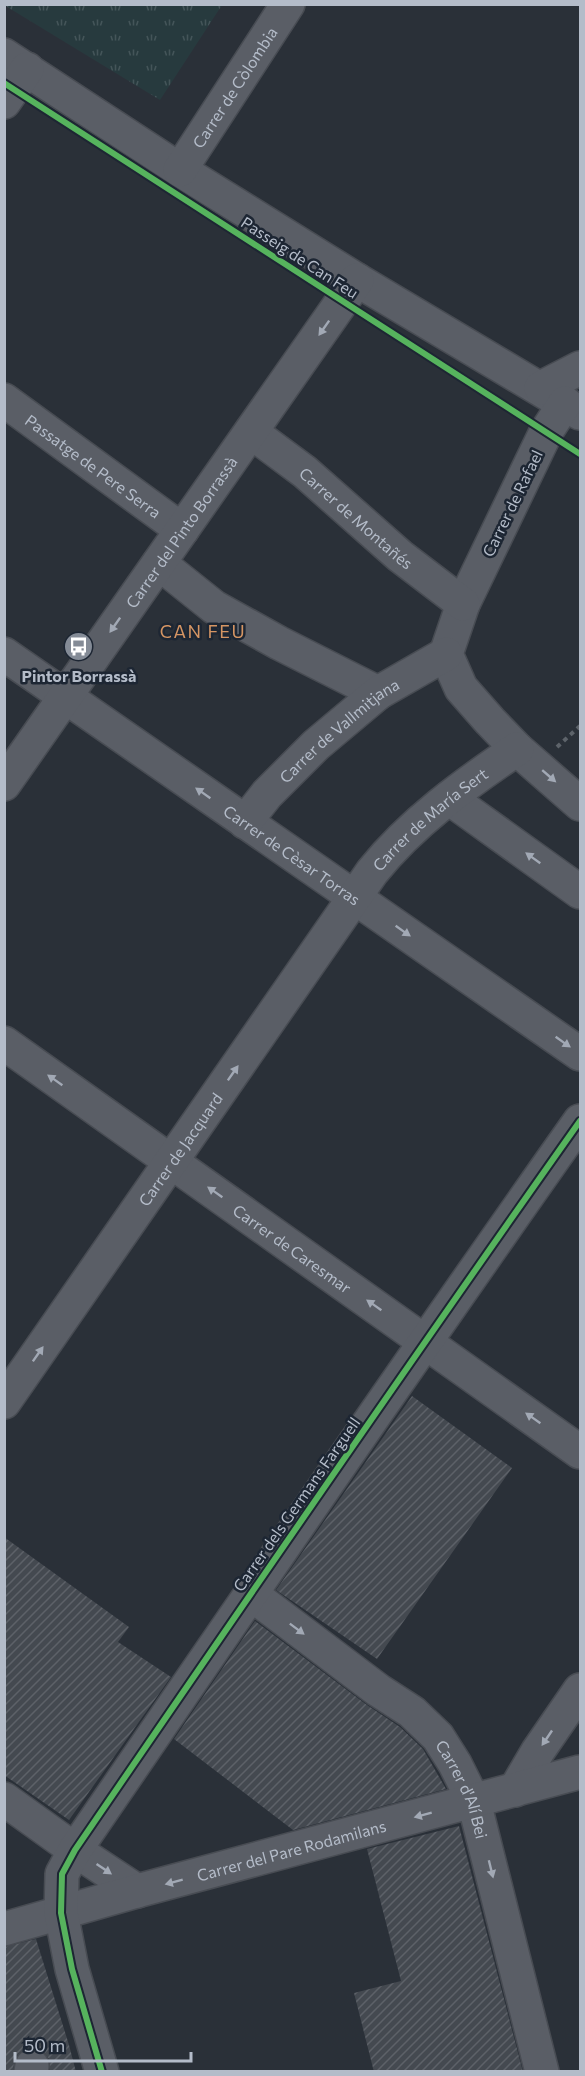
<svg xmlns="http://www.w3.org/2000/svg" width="585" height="2076" viewBox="0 0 585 2076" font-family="Commissioner,sans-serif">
	<defs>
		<pattern id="grass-tufts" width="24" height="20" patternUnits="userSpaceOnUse" patternTransform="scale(1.5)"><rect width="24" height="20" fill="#273a3e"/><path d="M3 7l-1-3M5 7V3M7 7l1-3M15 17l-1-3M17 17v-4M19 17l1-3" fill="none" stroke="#445559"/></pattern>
		<pattern id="building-hatch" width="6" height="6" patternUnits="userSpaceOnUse" patternTransform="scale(1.5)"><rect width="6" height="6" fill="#444950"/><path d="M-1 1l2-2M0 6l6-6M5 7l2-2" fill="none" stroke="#5d6168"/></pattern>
	</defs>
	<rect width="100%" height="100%" fill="#2a3038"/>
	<!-- grass -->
	<path fill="url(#grass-tufts)" d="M4,5l1,-1 217,1 -62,95z"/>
	<!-- building -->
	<path fill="url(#building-hatch)" d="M412,1396l100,72 -135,191 -101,-69z
		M4,1537l125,90 -11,15 53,35 -102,143 -65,-45z
		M255,1621l112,84 33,22 23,22 23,40 -153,41 -119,-91z
		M459,1826l64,246h-149l-20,-79 47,-12 -34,-132z
		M36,1939l33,106 7,27h-26l-1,-13 -6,-8 -9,-4 -9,2 -7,5 -4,9 -1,9h-9v-125z"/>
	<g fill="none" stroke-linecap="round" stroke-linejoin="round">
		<defs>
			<g id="minor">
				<path d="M4,55l176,115 177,110 223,133"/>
				<path d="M4,102l23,-33"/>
				<path id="s1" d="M180,170l108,-166"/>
				<path d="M541,388l39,-20"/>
				<path id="s2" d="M4,400l178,130"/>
				<path d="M565,403l-19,29 -83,172 -17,50 15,34 29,33 27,28 63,55"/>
				<path id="s3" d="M251,432l54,40 95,84 63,48"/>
				<path d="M159,563l55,44 65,36 99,50"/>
				<path id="s4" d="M4,654l576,400"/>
				<path id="s5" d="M4,784l353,-504"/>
				<path d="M449,798l131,94"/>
				<path id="s6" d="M245,822l22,-28 49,-49 62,-52 68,-39"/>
				<path id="s7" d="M4,1043l576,409"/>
				<path id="s8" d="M4,1402l368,-530c39,-49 93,-88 145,-123"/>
				<path id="s9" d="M251,1594l127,96 34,22 26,25 17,27 19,38 68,270"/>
				<path d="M515,1790l23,-39 42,-61"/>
				<path d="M4,1799l71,51 62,41"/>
				<path id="s10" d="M4,1929l133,-38 443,-119"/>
				<path d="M31,2072l1,-6"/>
				<path d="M102,2072l-30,-103 -11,-56 1,-39 13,-24c167,-244 334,-487 505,-729"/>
			</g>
		</defs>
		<!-- minor casing -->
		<use href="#minor" stroke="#484c53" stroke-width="36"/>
		<!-- path -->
		<path stroke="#5d636a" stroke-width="4" stroke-dasharray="4.5 4.5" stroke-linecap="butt" d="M557,747l23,-21"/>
		<!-- minor -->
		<use href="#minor" stroke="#5a5e66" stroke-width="33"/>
		<defs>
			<path id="cycleway" d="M4,83l576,371
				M102,2072l-30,-103 -11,-56 1,-39 13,-24c167,-244 334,-487 505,-729"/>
		</defs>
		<!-- cycleway casing -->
		<use href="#cycleway" stroke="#1d2633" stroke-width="10"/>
		<!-- cycleway -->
		<use href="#cycleway" stroke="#56b35d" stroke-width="6"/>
	</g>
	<!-- one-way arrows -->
	<defs><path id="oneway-solid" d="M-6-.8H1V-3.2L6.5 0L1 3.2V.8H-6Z" transform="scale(1.5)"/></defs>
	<g fill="#a2a9b5">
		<use href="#oneway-solid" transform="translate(324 328) rotate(125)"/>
		<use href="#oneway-solid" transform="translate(115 625) rotate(125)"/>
		<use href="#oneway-solid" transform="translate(549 776) rotate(41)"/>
		<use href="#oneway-solid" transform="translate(203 793) rotate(-145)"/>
		<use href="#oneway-solid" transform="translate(533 858) rotate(-144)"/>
		<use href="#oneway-solid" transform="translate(403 931) rotate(35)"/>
		<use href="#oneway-solid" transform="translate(563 1042) rotate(35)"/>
		<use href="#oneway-solid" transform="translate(233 1073) rotate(-55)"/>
		<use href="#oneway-solid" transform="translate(55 1080) rotate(-145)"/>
		<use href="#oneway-solid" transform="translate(215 1192) rotate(-145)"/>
		<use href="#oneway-solid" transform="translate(374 1305) rotate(-145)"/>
		<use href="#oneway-solid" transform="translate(38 1354) rotate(-55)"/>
		<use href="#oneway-solid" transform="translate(533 1418) rotate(-145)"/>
		<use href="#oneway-solid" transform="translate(297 1629) rotate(37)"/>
		<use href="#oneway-solid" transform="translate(547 1738) rotate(124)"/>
		<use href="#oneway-solid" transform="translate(423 1815) rotate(165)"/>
		<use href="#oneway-solid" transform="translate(104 1869) rotate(34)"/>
		<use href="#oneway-solid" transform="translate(491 1869) rotate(76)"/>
		<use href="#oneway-solid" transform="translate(174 1882) rotate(165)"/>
	</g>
	<!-- icons -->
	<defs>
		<symbol id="bus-disc" viewBox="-11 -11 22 22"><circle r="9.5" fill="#848b96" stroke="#1d2633"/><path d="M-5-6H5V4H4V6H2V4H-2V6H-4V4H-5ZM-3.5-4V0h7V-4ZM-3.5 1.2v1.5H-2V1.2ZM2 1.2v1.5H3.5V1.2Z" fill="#fff"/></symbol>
	</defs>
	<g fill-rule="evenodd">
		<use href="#bus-disc" x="62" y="630" width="33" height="33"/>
	</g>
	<g text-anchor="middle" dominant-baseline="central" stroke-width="5" stroke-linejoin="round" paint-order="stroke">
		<!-- street labels -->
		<g font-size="16" fill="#b4bcc9" stroke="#1d2633">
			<text stroke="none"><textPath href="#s1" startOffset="99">Carrer de Còlombia</textPath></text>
			<text transform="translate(300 257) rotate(33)">Passeig de Can Feu</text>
			<text stroke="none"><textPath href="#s2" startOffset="111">Passatge de Pere Serra</textPath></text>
			<text transform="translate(512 503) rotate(-64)">Carrer de Rafael</text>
			<text stroke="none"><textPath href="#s3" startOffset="136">Carrer de Montañés</textPath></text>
			<text stroke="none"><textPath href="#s5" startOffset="308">Carrer del Pinto Borrassà</textPath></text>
			<text stroke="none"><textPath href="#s6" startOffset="132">Carrer de Vallmitjana</textPath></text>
			<text stroke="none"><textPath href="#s8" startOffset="724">Carrer de María Sert</textPath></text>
			<text stroke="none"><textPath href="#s4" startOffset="351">Carrer de Cèsar Torras</textPath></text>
			<text stroke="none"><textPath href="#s8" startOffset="308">Carrer de Jacquard</textPath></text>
			<text stroke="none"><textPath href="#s7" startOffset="354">Carrer de Caresmar</textPath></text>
			<text transform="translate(296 1504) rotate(-55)">Carrer dels Germans Farguell</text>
			<text stroke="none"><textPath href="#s9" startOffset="294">Carrer d'Alí Bei</textPath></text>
			<text stroke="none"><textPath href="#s10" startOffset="298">Carrer del Pare Rodamilans</textPath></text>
		</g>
		<!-- poi labels -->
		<g font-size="16" font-weight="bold" fill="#b4bcc9" stroke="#1d2633">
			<text x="79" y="675">Pintor Borrassà</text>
		</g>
		<!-- neighbourhood labels -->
		<g font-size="18" letter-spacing="1.5" fill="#d59563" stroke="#1d2633">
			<text x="203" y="631">CAN FEU</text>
		</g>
	</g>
	<!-- border -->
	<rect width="585" height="2076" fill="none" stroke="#b4bcc9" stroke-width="12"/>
	<!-- scale -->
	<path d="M15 2052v9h176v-9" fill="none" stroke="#b4bcc9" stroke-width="3"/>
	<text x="24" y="2052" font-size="18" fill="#b4bcc9" stroke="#1d2633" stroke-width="4.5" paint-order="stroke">50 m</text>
</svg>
